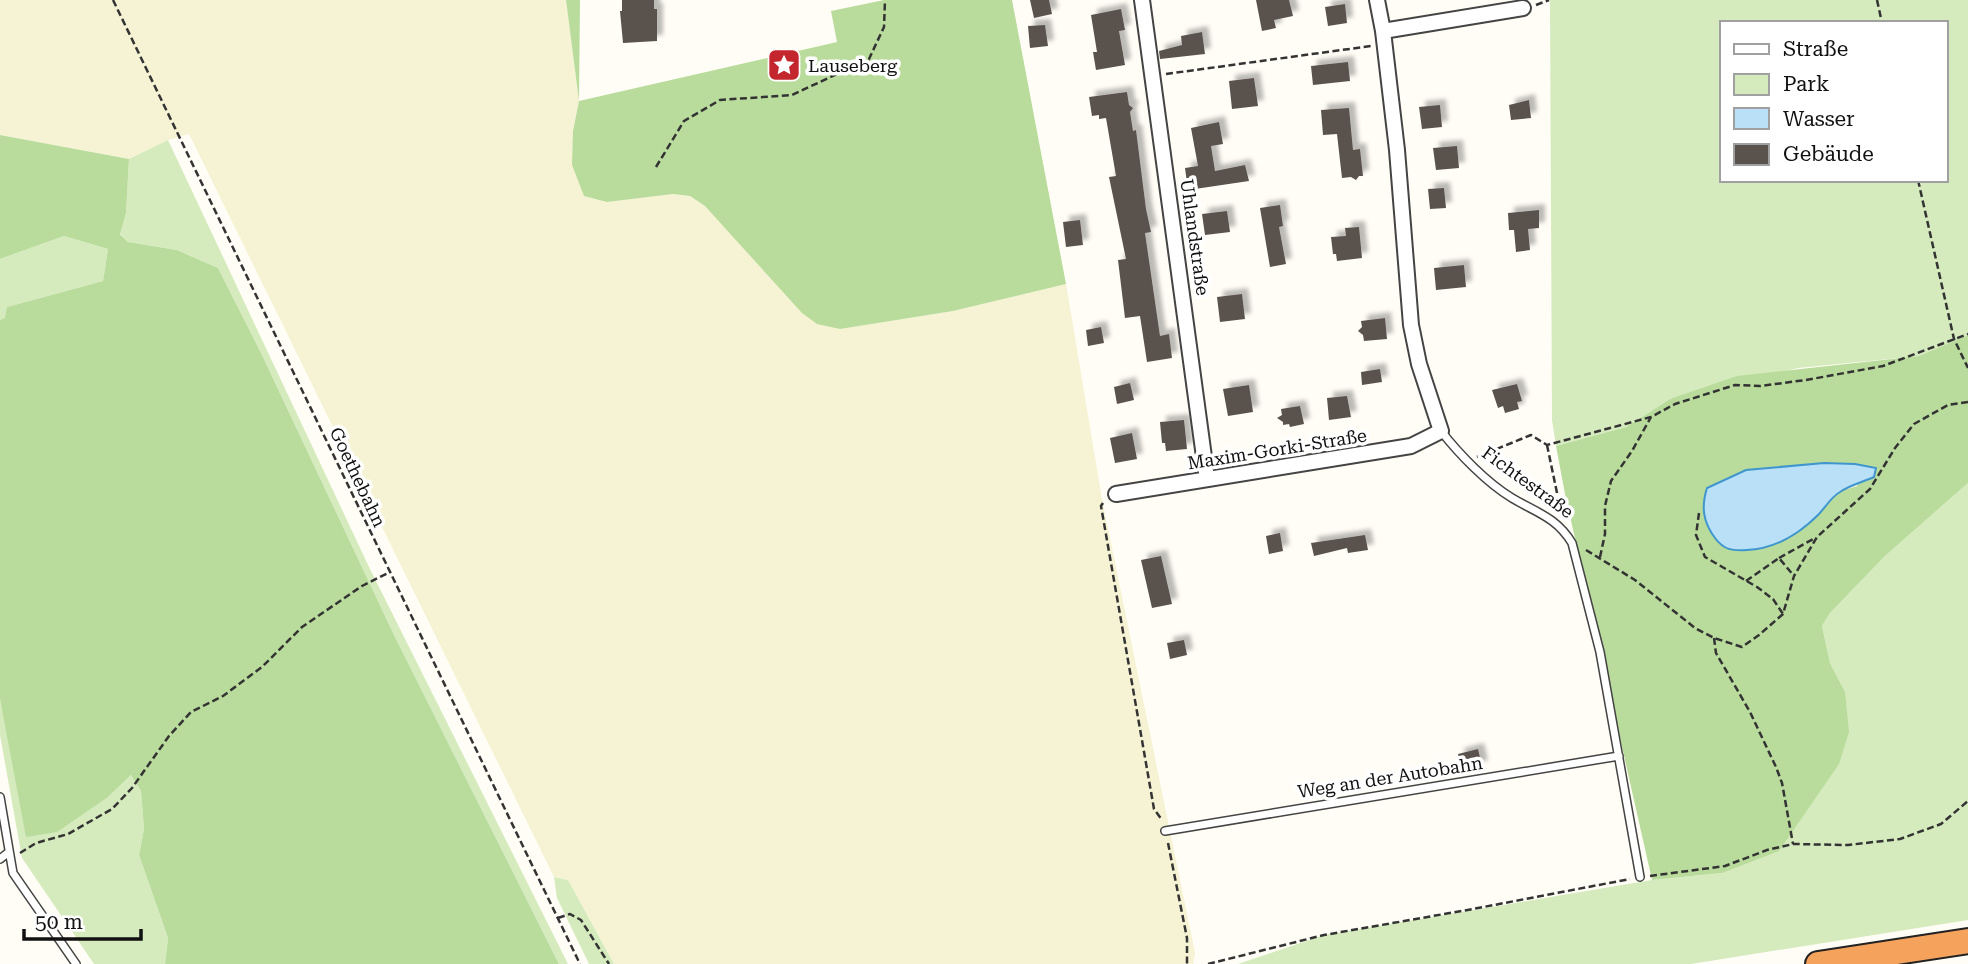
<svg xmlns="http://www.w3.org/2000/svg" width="1968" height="964" viewBox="0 0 1968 964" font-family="'Roboto Serif',serif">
	<defs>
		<filter id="shadow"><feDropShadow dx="6" dy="-6" stdDeviation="2" flood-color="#0004"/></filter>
	</defs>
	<rect width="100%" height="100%" fill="#fffdf5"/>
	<!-- farmland -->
	<path fill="#f6f3d4" d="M0,0h566l13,101 -6,30 34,71 66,-8 17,2 15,10 135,123 113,-18 113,-27 36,215 93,454 -2,11h-579l-46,-84 -14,-3 -365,-743 -21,6 -39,19 -129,-24z"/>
	<!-- green -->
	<path fill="#d5ebbd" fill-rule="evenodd" d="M1550,0h418v335l-49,21 -121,12 -128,31 -44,28 -70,19 -4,-26zM1721,23h224v157h-224z
		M168,140l201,427 199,397h-9l-165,-329 -133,-282 -43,-85 -41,-18 -49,-8 -8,-9 6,-20 3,-54z
		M64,236l44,13 -5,32 -96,26 -1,11 -6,2v-61z
		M1968,483v437l-277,44h-453l86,-29 328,-55 70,-7 123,-181 -15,-29 -8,-37 8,-13 55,-57z
		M0,699l12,57 96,41 23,-22 10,16 3,38 -5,26 29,83 -3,26h-71l-72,-106 -22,-123z
		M554,877l14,3 46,84h-25l-32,-66z"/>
	<!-- forest -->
	<path fill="#b9dc9c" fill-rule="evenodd" d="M566,0h14l-1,101 258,-59 -6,-31 53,-11h128l54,284 -113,27 -113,18 -23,-5 -15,-11 -97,-107 -15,-10 -17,-2 -66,8 -23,-6 -12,-31 1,-34 6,-30z
		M0,135l129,24 -3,54 -6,21 8,8 49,8 41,18 43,85 133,282 165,329h-394l3,-26 -29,-83 5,-26 -3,-38 -10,-16 -23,22 -51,35 -31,5 -26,-138v-379l5,-2 2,-11 96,-26 5,-32 -44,-13 -64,23z
		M1968,335v148l-83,73 -55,57 -8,13 8,37 15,29 4,40 -10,32 -60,87 -57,22 -70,7 -87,-386 -9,-48 70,-19 44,-28 67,-23 182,-20zM1824,463l31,1 2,22 -19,6 -21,24 -71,-46z"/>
	<!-- water -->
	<path fill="#b9e0f7" stroke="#3f96cf" stroke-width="2" d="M1824,463l31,1 21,4 -2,9c-11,5 -24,8 -34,15 -9,5 -15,16 -22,23 -19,19 -44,34 -71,35 -15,1 -23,0 -32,-12 -12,-16 -14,-31 -8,-50l39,-18z"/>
	<!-- building -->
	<path fill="#5a524d" filter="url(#shadow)" d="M622,0h32v9h3v32l-34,2 -3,-32h2z
		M1030,0h19l3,14 -18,4z
		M1256,0h33l4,16 -19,4 2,8 -14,3z
		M1345,4l2,19 -19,3 -3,-19z
		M1121,9l4,21 -6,1 6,34 -29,5 -3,-18h4l-6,-37z
		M1045,25l3,21 -18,2 -2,-22z
		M1202,32l3,22 -45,5 -1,-8 23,-6 -1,-9z
		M1348,62l2,19 -37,4 -2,-19z
		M1254,78l4,28 -26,3 -3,-28z
		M1127,92l2,13 4,3 -3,4 3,19 3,-1 10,79 5,23 -6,1 15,103 9,-2 3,24 -25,4 -7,-46 -15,2 -7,-58 8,-1 -17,-82 7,-1 -10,-58 -7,1v-4l-7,1 -3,-19z
		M1529,100l2,18 -20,2 -2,-15z
		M1440,105l2,22 -20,2 -3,-22z
		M1349,108l4,42 7,-1 3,27h-4l-3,4 -5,-3 -9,1 -5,-44 -14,1 -2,-25z
		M1219,122l4,22 -12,2 4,25 30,-6 4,16 -61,9 -3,-22 13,-2 -7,-38z
		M1457,146l2,22 -23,2 -3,-22z
		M1444,188l2,20 -16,1 -2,-20z
		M1280,205l3,21 -4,1 7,37 -16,3 -10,-59z
		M1539,210v18l-11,1 2,21 -14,2 -2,-22h-5l-1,-17z
		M1227,211l3,21 -25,3 -3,-21z
		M1080,220l3,25 -17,2 -3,-25z
		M1359,227l3,31 -25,3 -1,-7h-3l-2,-17 15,-1 -1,-8z
		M1464,265l2,22 -30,3 -2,-22z
		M1242,294l3,25 -25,3 -3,-25z
		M1385,318l2,21 -23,2 -1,-6 -5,-4 4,-4 -1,-6z
		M1101,327l3,16 -16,3 -2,-16z
		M1380,369l2,13 -20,3 -1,-13z
		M1130,383l4,17 -17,4 -3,-17z
		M1517,384l5,17 -5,1 2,7 -14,4 -2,-7 -5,2 -6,-18z
		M1249,385l4,27 -25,4 -5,-27z
		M1347,396l4,21 -22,3 -2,-22z
		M1300,406l4,18 -14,3 -1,-3 -6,1v-3l-6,-4 5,-3 -1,-6z
		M1184,420l3,29 -21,2 -1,-8h-3l-2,-21z
		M1132,433l5,26 -22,4 -5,-25z
		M1280,533l3,18 -14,3 -3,-18z
		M1365,535l3,15 -20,3 -1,-5 -33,8 -3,-13z
		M1161,556l11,48 -20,4 -11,-48z
		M1184,640l3,15 -17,4 -3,-16z
		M1478,749l4,17 -20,5 -4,-17z"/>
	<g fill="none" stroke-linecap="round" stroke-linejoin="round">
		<defs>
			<path id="service" d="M1441,431c18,23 46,52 71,67 25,15 44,19 60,45l28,109 40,225
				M0,797l13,76 63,91
				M1165,831l454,-75
				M0,859l9,-7"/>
			<path id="minor" d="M1142,0l65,479
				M1383,31l140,-23
				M1116,494l295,-48 30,-15 -22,-67 -8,-39 -14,-175 -14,-119 -6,-31"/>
			<path id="motorway" d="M1818,964l150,-23"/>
		</defs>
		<!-- service casing -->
		<use href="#service" stroke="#444" stroke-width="10"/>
		<!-- minor casing -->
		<use href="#minor" stroke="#444" stroke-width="18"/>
		<!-- motorway casing -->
		<use href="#motorway" stroke="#222" stroke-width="28"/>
		<!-- path -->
		<path stroke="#333" stroke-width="2.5" stroke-dasharray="7 3.5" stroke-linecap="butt" d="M113,0l467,964
			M1877,0l5,23
			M1536,5l13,-5
			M1166,74l205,-28
			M656,167l28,-46 36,-21 72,-5 77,-36 15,-32 1,-27
			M1918,180l36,159 14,29
			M1547,445l14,67
			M1477,457l54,-22 16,10 104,-28 24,-13 60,-19 25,1 46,-6 77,-14 85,-32
			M1103,503l-2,3 53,303 8,11
			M1699,513l-3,22 9,22 52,30 16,12 10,15
			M1586,550l49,30 60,48 19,10 28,9 17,-12 24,-21 11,-38 23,-39 53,-48 25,-41 19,-24 34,-19 20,-3
			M1600,557l5,-23v-28l6,-25 21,-30 19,-34
			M1779,558l36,-20
			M1746,581l33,-23 15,18
			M1714,638l2,15 34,59 26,55 6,16 11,61
			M1168,843l19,95v26
			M20,853l16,-10 32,-9 44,-25 20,-21 37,-52 22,-24 32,-16 39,-29 40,-40 60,-41 28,-14
			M1650,876l75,-10 42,-16 26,-6 55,1 52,-6 41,-15 27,-23
			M558,918l12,-4 11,6 28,44
			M1208,964l116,-29 149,-26 157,-30"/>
		<!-- service -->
		<use href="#service" stroke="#fff" stroke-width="7"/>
		<!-- minor -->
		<use href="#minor" stroke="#fff" stroke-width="14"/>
		<!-- motorway -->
		<use href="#motorway" stroke="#f5a25d" stroke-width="24"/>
	</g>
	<!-- icons -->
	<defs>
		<symbol id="sight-square" viewBox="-11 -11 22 22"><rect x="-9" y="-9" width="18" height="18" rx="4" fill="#c4262e" stroke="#fff"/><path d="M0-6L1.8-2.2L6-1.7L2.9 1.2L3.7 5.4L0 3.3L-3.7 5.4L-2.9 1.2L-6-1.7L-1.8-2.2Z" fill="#fff"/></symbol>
	</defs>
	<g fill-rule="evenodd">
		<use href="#sight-square" x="765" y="46" width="38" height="38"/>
	</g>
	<g text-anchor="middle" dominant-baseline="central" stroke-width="7" stroke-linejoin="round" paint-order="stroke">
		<!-- poi labels -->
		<g font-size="18" fill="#111" stroke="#fff" text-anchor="start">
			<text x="808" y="65">Lauseberg</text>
		</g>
		<!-- street labels -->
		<g font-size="18" fill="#111" stroke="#fff">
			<text transform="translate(1195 237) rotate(82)">Uhlandstraße</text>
			<text transform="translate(1277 449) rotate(-9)">Maxim-Gorki-Straße</text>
			<text transform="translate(358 477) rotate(65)">Goethebahn</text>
			<text transform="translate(1528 482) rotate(36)">Fichtestraße</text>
			<text transform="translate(1390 777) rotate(-9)">Weg an der Autobahn</text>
		</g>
	</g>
	<!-- legend -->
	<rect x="1720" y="21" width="228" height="161" fill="#ffffff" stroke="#a0a0a0" stroke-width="2"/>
	<rect x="1734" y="44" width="35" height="10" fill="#ffffff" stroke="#a0a0a0" stroke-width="2"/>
	<text x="1783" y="56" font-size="21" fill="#111111">Straße</text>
	<rect x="1734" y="74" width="35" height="21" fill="#d5ebbd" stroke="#a0a0a0" stroke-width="2"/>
	<text x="1783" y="91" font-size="21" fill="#111111">Park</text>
	<rect x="1734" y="108" width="35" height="21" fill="#b9e0f7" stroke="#a0a0a0" stroke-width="2"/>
	<text x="1783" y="126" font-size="21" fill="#111111">Wasser</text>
	<rect x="1734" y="144" width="35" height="21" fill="#5a524d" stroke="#a0a0a0" stroke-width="2"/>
	<text x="1783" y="161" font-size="21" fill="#111111">Gebäude</text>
	<!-- scale -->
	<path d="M24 929v10h117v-10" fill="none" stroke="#111111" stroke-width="3.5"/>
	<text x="35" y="929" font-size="21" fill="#111111" stroke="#ffffff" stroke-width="5" paint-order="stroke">50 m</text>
</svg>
